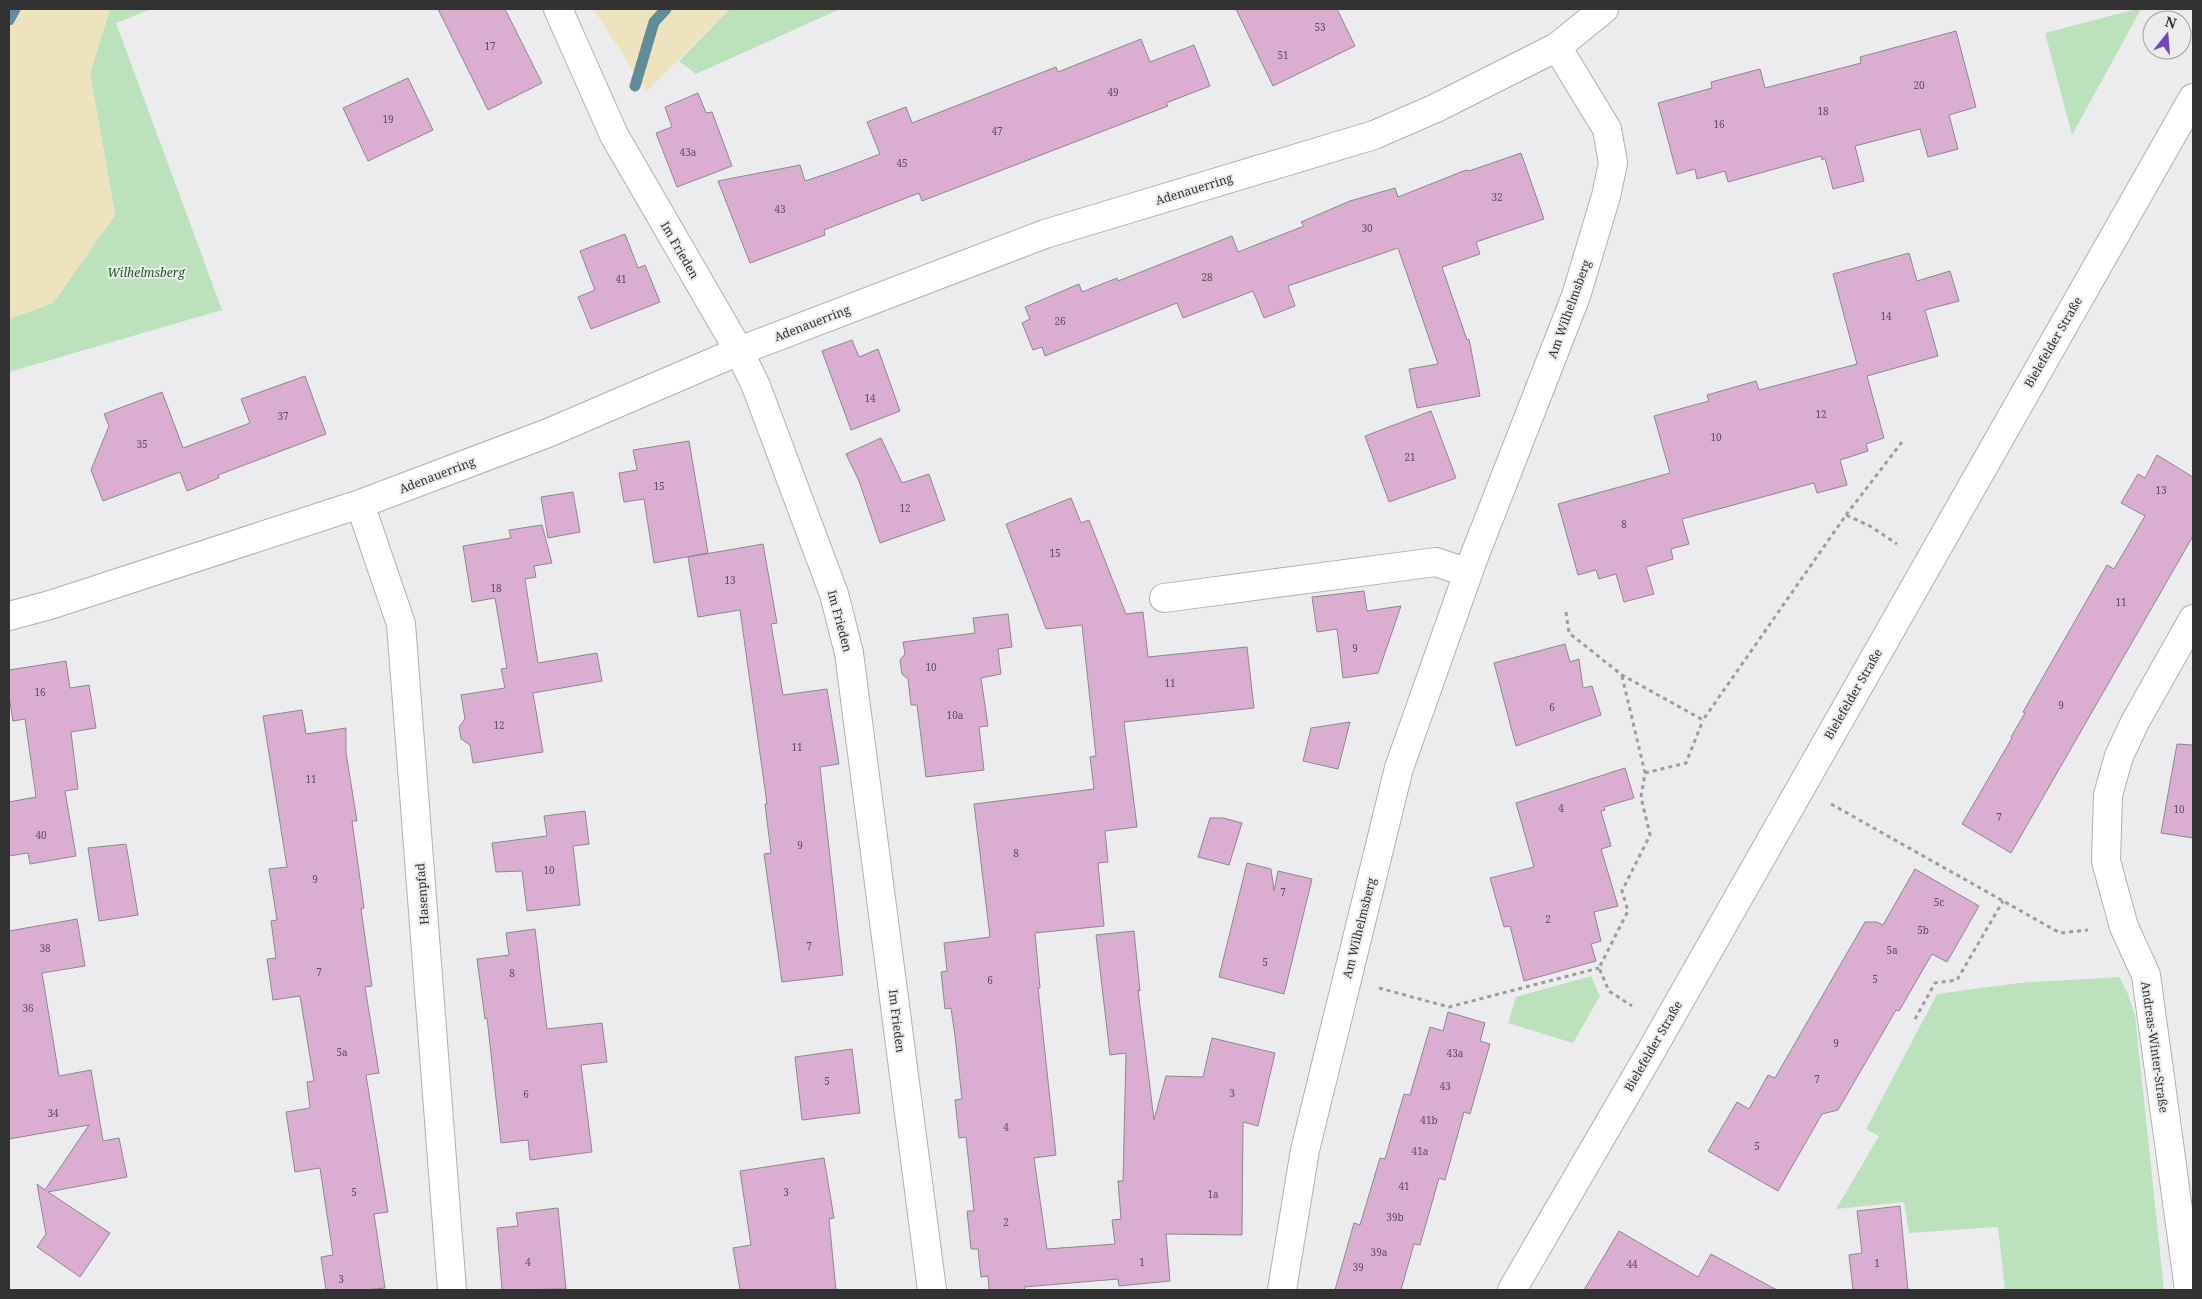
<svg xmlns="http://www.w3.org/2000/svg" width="2202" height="1299" viewBox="0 0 2202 1299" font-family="'Noto Serif',serif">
	<rect width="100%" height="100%" fill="#ececee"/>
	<!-- green -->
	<path fill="#bde0bd" d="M110,9h41l-35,14 106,287 -213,62v-53l44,-16 62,-88 -25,-142z
		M730,9h110l-144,65 -17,-13z
		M2137,9h4l-69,126 -27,-102z
		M1591,976l9,20 -27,47 -65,-20 8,-26z
		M2119,977l8,15 8,23 29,275h-159l-7,-63 -89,6 -5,-31 -68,7 43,-73 -13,-7 71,-135 82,-11z"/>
	<!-- sand -->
	<path fill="#ede3be" d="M9,9h101l-20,64 25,142 -62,88 -44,16z
		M593,9h137l-83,82z"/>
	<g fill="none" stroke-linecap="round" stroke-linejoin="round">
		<!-- stream -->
		<path stroke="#618c98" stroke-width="11" d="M9,20l6,-11
			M635,86l19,-64 12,-13"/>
	</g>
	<!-- building -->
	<path fill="#daaed0" stroke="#8b8a8b" d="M438,9h67l37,74 -54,27z
		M1236,9h101l18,37 -82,40z
		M1956,31l20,76 -27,8 9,34 -30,8 -8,-28 -65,17 9,35 -31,8 -8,-31 -3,2 -1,-4 -93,26 -3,-11 -28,8 -2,-10 -18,5 -19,-71 54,-15 -1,-6 49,-13 5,19 96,-25 -1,-6z
		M1141,39l9,23 44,-17 16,41 -44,17 2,3 -246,95 -3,-8 -95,37 1,5 -75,28 -32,-82 82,-16 5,16 36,-12 39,-15 -13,-32 39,-15 6,16 144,-56 2,5z
		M408,78l25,52 -65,31 -25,-53z
		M698,93l8,20 6,-1 20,54 -55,21 -21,-54 16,-6 -7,-20z
		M1521,153l23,66 -68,23 4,12 -38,13 25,73 2,-1 11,57 -63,12 -8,-39 29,-5 -40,-116 -110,38 7,20 -31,12 -11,-27 -70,27 -6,-15 -132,53 -3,-9 -9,3 -11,-27 8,-4 -5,-12 54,-23 3,8 35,-14 1,3 114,-45 6,16 66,-26 -3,-4 49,-21 45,-13 3,9 68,-27 3,1z
		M625,234l13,34 7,-3 15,37 -69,27 -13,-32 17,-7 -15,-39z
		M1909,253l8,28 33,-10 9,30 -34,9 13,46 -71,20 17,62 -18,6 2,7 -28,9 7,25 -30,8 -3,-10 -132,36 7,25 -18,5 2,10 -27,8 8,27 -30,8 -8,-28 -17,5 -3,-9 -18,5 -20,-71 112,-31 -16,-57 55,-15 -2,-6 49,-14 3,9 98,-26 -24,-90z
		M852,340l7,17 19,-8 22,62 -49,19 -29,-79z
		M305,376l21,58 -108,41 1,3 -32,13 -7,-19 -77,29 -12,-31 18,-44 -5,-12 58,-22 21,56 67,-25 -9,-24z
		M1431,411l25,67 -67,24 -24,-66z
		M881,438l21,45 27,-9 16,46 -65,23 -21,-62 -13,-27z
		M689,441l19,112 -54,10 -10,-64 -20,3 -5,-29 18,-3 -4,-20z
		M2157,455l36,22v59l-182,317 -49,-29 50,-86 -1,-1 14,-24 -2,-1 84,-147 7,4 31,-53 -24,-13 17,-29 7,4z
		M573,492l7,40 -32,6 -7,-41z
		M1071,498l10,25 8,-3 37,94 17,-2 5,45 99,-10 7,61 -130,14 13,105 -32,4 3,31 -10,1 6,63 -69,7 5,55h-2l18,167 -22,3 13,91 68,-5 -3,-24 9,-1 -3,-38h5l3,-128 -16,2 -14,-120 38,-4 6,60 -2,-1 16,130 12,-44 37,1 9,-39 63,15 -17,73 -15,-4 -1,113 -76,-1 4,47 -51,5 -1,-7 -94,8 1,3h-36l-1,-14 -7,1 -3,-28h-7l-4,-38h7l-8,-74 -7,1 -4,-38 7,-1 -7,-63 -4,-28 -6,1 -4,-37 6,-1 -3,-28 46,-6 -16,-133 120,-15 -4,-32 6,-1 -14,-131 -36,4 -40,-105z
		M542,525l10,38 -18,3 2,11 -11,2 13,84 59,-10 5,28 -69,12 10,59 -70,11 -3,-18 -9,-6 -2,-12 6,-8 -4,-24 44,-7 -4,-19 6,-1 -12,-70 -23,4 -9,-56 48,-8 -2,-8z
		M763,544l14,79 -6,1 12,71 44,-6 12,75 -19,3 23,208 -61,7 -18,-128 7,-1 -6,-49h2l-27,-194 -42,7 -10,-60z
		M1364,591l3,20 34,-5 -23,67 -35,5 -6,-49 -20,3 -5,-35z
		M1008,614l4,33 -14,2 3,25 -20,4 7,48 -9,1 5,43 -58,7 -9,-72h-6l-3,-26 -6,-5 -2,-14 5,-6 -2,-12 72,-9 -2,-15z
		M1565,644l5,18 9,-3 4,29 9,-2 9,29 -85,31 -22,-83z
		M66,661l4,27 19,-3 7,43 -25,4 7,57 -13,2 11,65 -46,8 -2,-11 -19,3v-54l27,-5 -11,-78 -12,2 -4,-25v-26z
		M302,710l4,24 40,-6v25l11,68h-5l12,87 -3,1 11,77 -7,1 14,86 -13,2 22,137 -14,2 11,74 -19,2h-40l-5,-33 12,-2 -13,-87 -25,4 -9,-60 24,-4 -3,-26 7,-1 -14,-85 -27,4 -6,-41 9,-1 -5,-37 6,-1 -8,-51 18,-2 -24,-151z
		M1350,722l-12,47 -35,-8 8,-33z
		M2177,744l16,1v93l-32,-5z
		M1625,768l9,30 -30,9 1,3 -4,1 10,35 -10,3 17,57 -24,6 7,29 -10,3 5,17 -72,20 -14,-55 -6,1 -14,-49 44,-11 -18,-64z
		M585,811l4,33 -16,2 7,59 -53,6 -5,-40 -26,1 -4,-29 55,-7 -3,-20z
		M1210,818h13l19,5 -13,42 -31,-8z
		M126,844l12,71 -39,6 -11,-73z
		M1247,863l24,6 3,22 4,-20 34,8 -28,115 -65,-17z
		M1915,869l64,37 -32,56 -15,-8 -33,57 -3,-1 -58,100 -16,4 -44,77 -70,-40 29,-49 12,7 19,-34 7,3 90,-156h12l6,3z
		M77,919l8,47 -43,7 17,103 32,-6 12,71 16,-3 8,39 -79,15 62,41 -30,44 -43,-30 9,-13 -9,-50 8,6 44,-65 -80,14v-208z
		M535,929l12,100 55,-6 5,39 -26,3 11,87 -62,8 -2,-20 -27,3 -14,-125 -2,1 -8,-60 32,-4 -3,-22z
		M1448,1012l37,11 -5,18 10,3 -20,70 -6,-2 -19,68 -6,-2 -19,67 -6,-1 -13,46h-66l19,-67 6,2 20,-67 5,1 19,-65 6,1 20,-68 13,4z
		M852,1049l8,64 -58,7 -7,-63z
		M824,1158l10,60 -5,1 7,71h-96l-7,-42 18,-3 -11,-74z
		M1900,1206l8,84h-55l-4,-35 13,-2 -5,-42z
		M558,1208l8,81 -64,1 -5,-62 21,-2 -2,-13z
		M1619,1231l79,46 13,-23 66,36h-193z"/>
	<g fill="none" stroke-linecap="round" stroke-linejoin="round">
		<defs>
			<path id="minor" d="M558,9l56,126 125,216 17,35 78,208 15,59 83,637
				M360,504l41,120 51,666
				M1164,598l272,-36 32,11
				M9,616l41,-11 310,-101 188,-71 191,-82 306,-117 329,-99 62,-27 121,-61 47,-38
				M1282,1290l23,-140 94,-382 73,-206 104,-266 30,-100 7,-33 -6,-34 -50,-82
				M2189,1290l-43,-315 -22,-48 -18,-66 2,-66 11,-39 16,-34 58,-103"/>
			<path id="major" d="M1512,1290l134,-230 547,-962"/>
		</defs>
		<!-- minor casing -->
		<use href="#minor" stroke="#afb0b2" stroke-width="30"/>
		<!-- major casing -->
		<use href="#major" stroke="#afb0b2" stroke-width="30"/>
		<!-- path -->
		<path stroke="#9e9ea0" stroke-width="3" stroke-dasharray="4 4" stroke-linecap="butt" d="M1846,515l56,-73
			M1566,612l3,21 53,42 81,45 143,-205 24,11 27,18
			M1622,676l23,97 -4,24 9,38 -28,56 6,20 -29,57 10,23 23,15
			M1645,773l41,-10 17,-43
			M1831,804l229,129 28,-3
			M1379,988l70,19 150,-39
			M1915,1019l20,-36 22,-3 46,-79"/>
		<!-- minor -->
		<use href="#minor" stroke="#fff" stroke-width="28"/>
		<!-- major -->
		<use href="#major" stroke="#fff" stroke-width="28"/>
	</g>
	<g text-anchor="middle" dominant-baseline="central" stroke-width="4" stroke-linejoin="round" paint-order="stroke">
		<!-- number labels -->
		<g font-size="10" fill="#5c515a">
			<text x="1320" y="27">53</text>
			<text x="490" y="46">17</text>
			<text x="1283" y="55">51</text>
			<text x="1919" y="85">20</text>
			<text x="1113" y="92">49</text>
			<text x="1823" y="111">18</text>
			<text x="388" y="119">19</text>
			<text x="1719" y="124">16</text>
			<text x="997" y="131">47</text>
			<text x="688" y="152">43a</text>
			<text x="902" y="163">45</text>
			<text x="1497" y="197">32</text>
			<text x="780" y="209">43</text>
			<text x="1367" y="228">30</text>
			<text x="1207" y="277">28</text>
			<text x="621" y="279">41</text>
			<text x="1886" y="316">14</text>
			<text x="1060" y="321">26</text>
			<text x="870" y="398">14</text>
			<text x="1821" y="414">12</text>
			<text x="283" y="416">37</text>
			<text x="1716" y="437">10</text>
			<text x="142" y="444">35</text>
			<text x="1410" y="457">21</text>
			<text x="659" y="486">15</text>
			<text x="2161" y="490">13</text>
			<text x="905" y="508">12</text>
			<text x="1624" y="524">8</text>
			<text x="1055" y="553">15</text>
			<text x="730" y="580">13</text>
			<text x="496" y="588">18</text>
			<text x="2121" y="602">11</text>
			<text x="1355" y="648">9</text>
			<text x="931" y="667">10</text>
			<text x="1170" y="683">11</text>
			<text x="40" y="692">16</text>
			<text x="2061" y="705">9</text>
			<text x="1552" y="707">6</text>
			<text x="955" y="715">10a</text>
			<text x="499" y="725">12</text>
			<text x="797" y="747">11</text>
			<text x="311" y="779">11</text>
			<text x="1561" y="808">4</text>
			<text x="2179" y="809">10</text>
			<text x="1999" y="817">7</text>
			<text x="41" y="835">40</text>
			<text x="800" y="845">9</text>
			<text x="1016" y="853">8</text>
			<text x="549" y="870">10</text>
			<text x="315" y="879">9</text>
			<text x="1283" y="892">7</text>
			<text x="1939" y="902">5c</text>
			<text x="1548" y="919">2</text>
			<text x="1923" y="930">5b</text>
			<text x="809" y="946">7</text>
			<text x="45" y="948">38</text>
			<text x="1892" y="950">5a</text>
			<text x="1265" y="962">5</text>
			<text x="319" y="972">7</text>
			<text x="512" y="973">8</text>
			<text x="1875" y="979">5</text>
			<text x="990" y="980">6</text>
			<text x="28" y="1008">36</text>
			<text x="1836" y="1043">9</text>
			<text x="342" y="1052">5a</text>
			<text x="1455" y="1053">43a</text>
			<text x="1817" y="1079">7</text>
			<text x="827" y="1081">5</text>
			<text x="1445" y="1086">43</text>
			<text x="1232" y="1093">3</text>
			<text x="526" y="1094">6</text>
			<text x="53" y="1113">34</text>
			<text x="1429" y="1120">41b</text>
			<text x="1006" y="1127">4</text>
			<text x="1757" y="1146">5</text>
			<text x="1420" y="1151">41a</text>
			<text x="1404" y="1186">41</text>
			<text x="354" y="1192">5</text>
			<text x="786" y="1192">3</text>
			<text x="1213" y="1194">1a</text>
			<text x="1395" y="1217">39b</text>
			<text x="1006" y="1222">2</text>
			<text x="1379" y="1252">39a</text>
			<text x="528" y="1262">4</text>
			<text x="1142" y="1262">1</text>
			<text x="1877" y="1263">1</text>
			<text x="1632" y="1264">44</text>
			<text x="1358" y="1267">39</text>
			<text x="341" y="1279">3</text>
		</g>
		<!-- street labels -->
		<g font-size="12" fill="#323233" stroke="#ececee">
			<text transform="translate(1194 189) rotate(-17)">Adenauerring</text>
			<text transform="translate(680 250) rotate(60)">Im Frieden</text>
			<text transform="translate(1569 309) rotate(-70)">Am Wilhelmsberg</text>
			<text transform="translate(812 323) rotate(-21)">Adenauerring</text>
			<text transform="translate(2053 342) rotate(-60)">Bielefelder Straße</text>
			<text transform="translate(437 475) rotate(-21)">Adenauerring</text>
			<text transform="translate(840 621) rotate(75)">Im Frieden</text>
			<text transform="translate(1853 694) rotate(-60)">Bielefelder Straße</text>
			<text transform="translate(422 894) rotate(-94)">Hasenpfad</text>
			<text transform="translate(1359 928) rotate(-76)">Am Wilhelmsberg</text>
			<text transform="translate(897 1021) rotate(83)">Im Frieden</text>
			<text transform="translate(1653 1046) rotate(-60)">Bielefelder Straße</text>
			<text transform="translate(2155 1047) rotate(82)">Andreas-Winter-Straße</text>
		</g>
		<!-- park labels -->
		<g font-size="12" font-style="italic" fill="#215826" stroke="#ececee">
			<text x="146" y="272">Wilhelmsberg</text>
		</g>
	</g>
	<!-- border -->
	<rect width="2202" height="1299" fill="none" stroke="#323233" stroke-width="20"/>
	<!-- north arrow -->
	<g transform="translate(2167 35) rotate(17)"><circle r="24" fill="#ececee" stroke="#a2a2a3"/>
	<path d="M0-4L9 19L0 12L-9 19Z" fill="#7644bc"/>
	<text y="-8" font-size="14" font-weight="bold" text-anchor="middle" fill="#323233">N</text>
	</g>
</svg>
